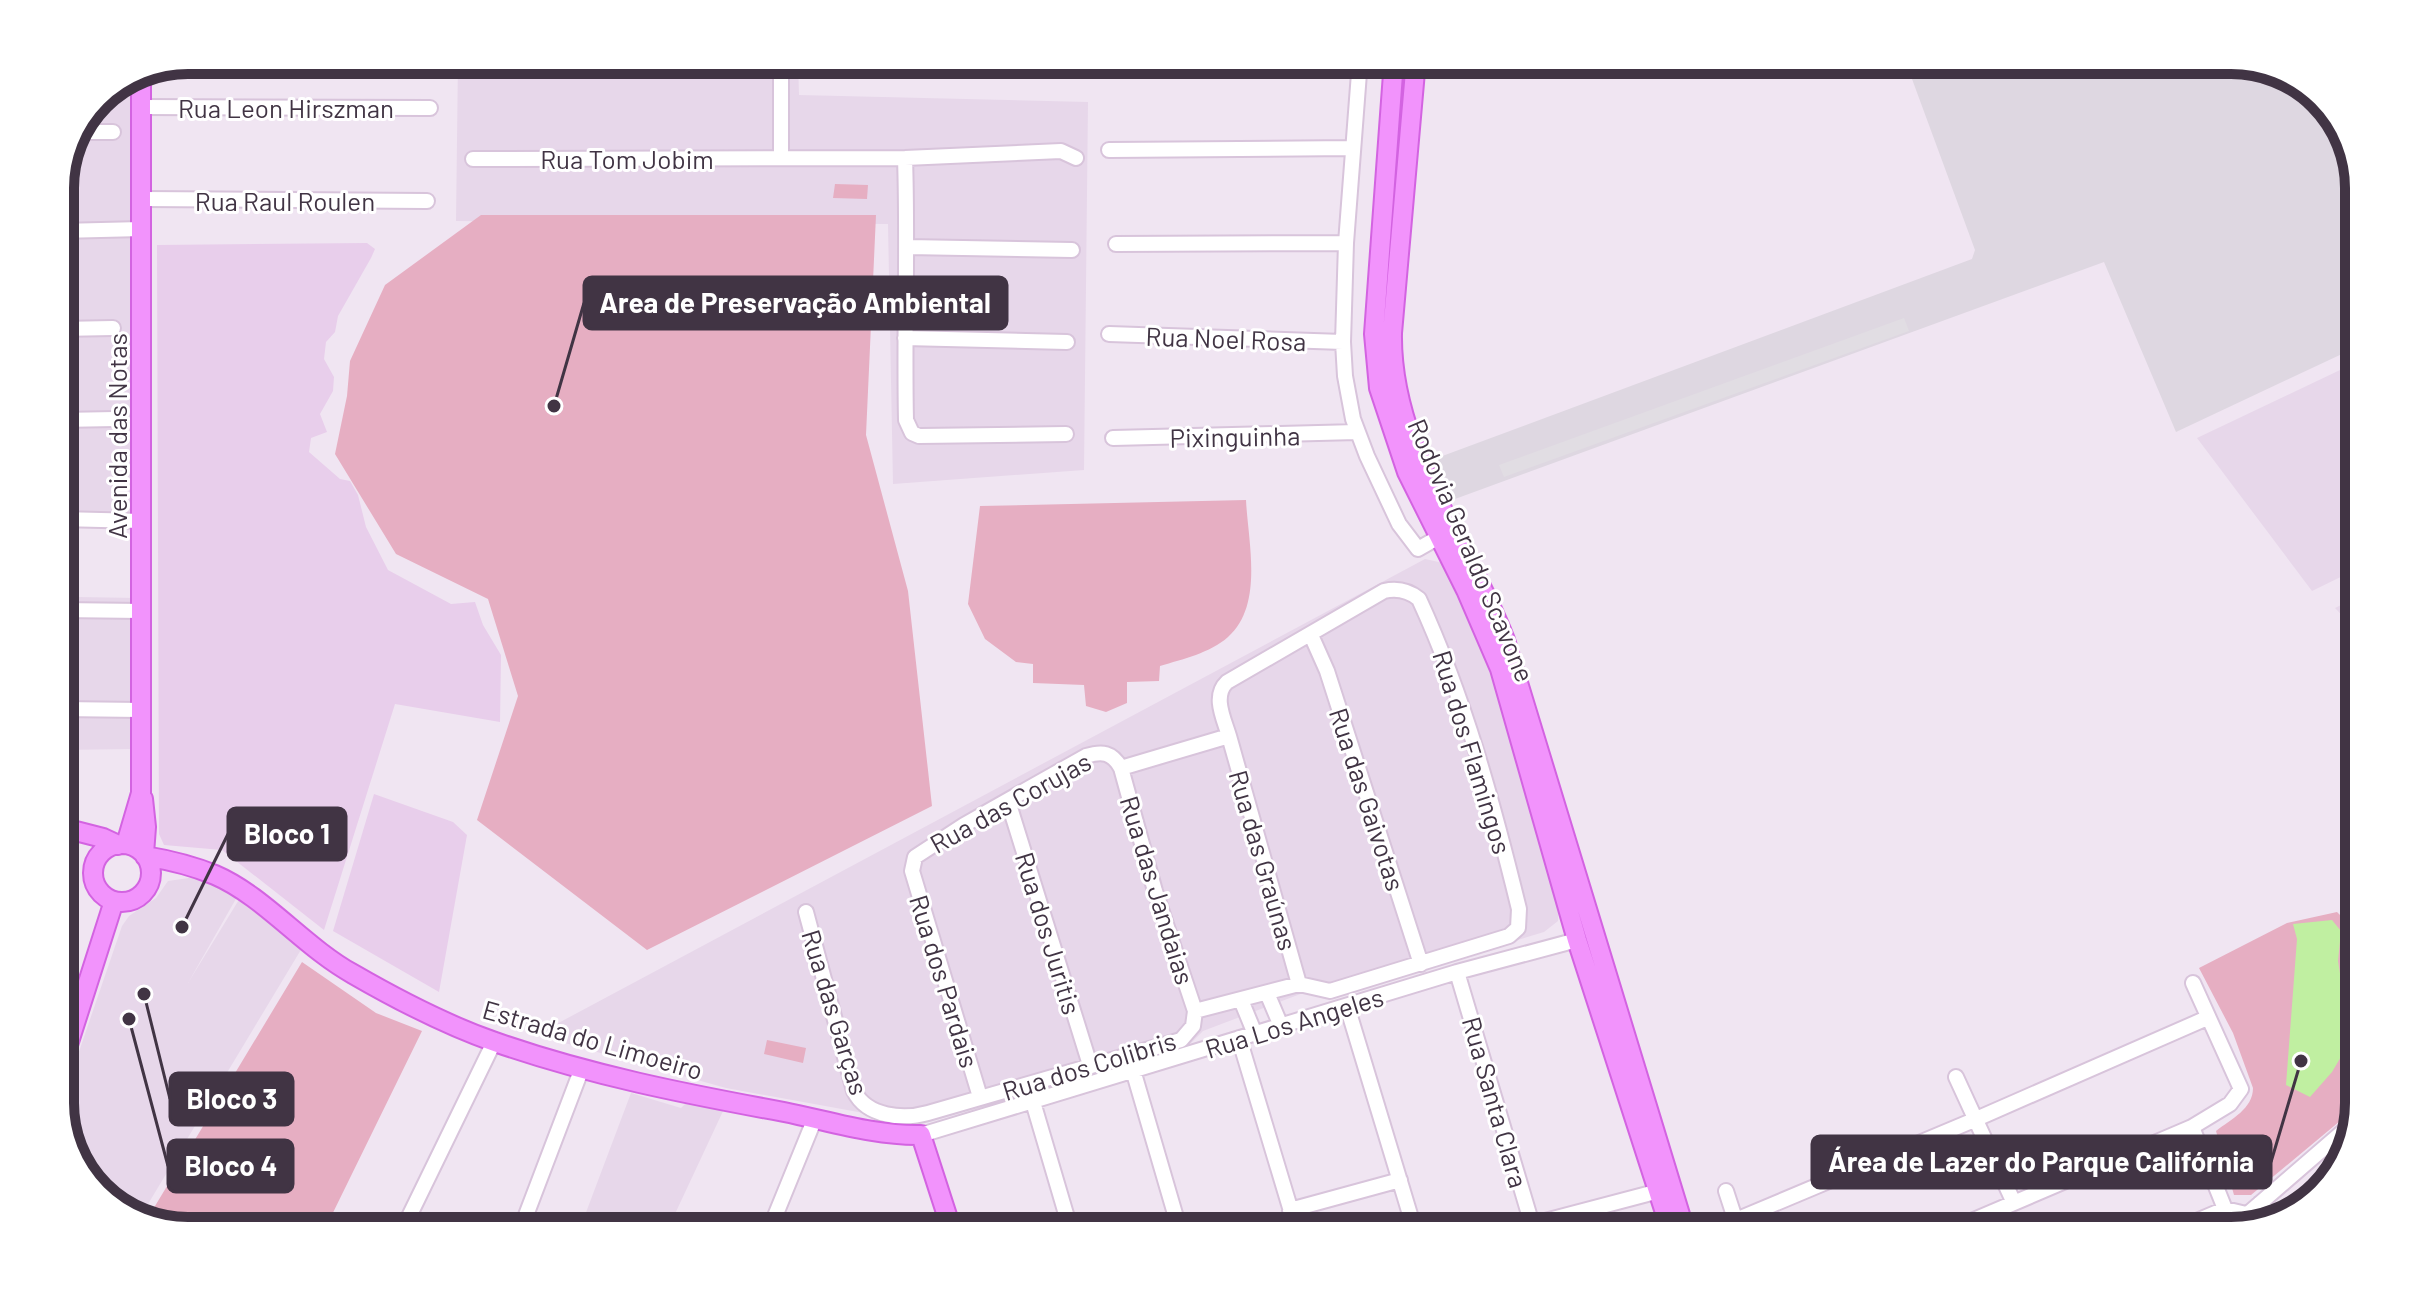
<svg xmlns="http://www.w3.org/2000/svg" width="2419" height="1291" viewBox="0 0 2419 1291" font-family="Barlow,sans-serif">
	<rect width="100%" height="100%" fill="#f0e5f2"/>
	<!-- residential -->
	<path fill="#e7d7ea" d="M458,60h340l1,35 289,7 -4,368 -191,14 -5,-260 -432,-3z
		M132,83l5,438 -66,1 6,75 61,1 -5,151 -73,1v-570l38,-83z
		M2359,361v207l-47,23 -115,-153z
		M1425,559l18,4 34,59 82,278 -1,21 -14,11 -214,65 -19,-7 -108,41 -12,12 -278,79 -187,-34 -190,-53z
		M2359,596v37l-24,-25z
		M196,877l41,20 -49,86 52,-85 62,50 -163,271 -8,-1 -49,-44 10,-23 -12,19 -20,-63 62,-181 7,-10 27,-18 12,-17z
		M631,1093l50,15 6,-6 37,7 -57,122h-88z"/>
	<!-- industrial -->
	<path fill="#ded7e1" d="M1905,60h326l57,13 50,44 21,63v166l-183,86 -72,-170 -649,237 -18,-41 535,-199 3,-9z"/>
	<!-- education -->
	<path fill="#e8ceeb" d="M367,243l8,6 -4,9 -33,58 -3,16 -9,10 -2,17 10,18 -1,14 -13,23 7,18 -16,6 -2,14 31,27 10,2 8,14 8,32 22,43 63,34 24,-2 8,23 18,30 -1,67 -105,-18 -71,226 -102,-80 -58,-5 -5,-11 -2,-589z
		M374,794l79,28 14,13 -28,157 -106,-61z"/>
	<!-- green -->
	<path fill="#e6aec2" d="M835,184l33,1 -1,14 -34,-1z
		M481,215h395l-10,220 42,156 24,215 -285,144 -170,-130 41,-124 -30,-97 -92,-45 -61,-100 12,-58 3,-35 35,-76z
		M1246,500c2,42 18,105 -18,137 -18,16 -45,22 -68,29l-1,15 -32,1v21l-21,9 -20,-6 -2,-21 -51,-2v-19l-17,-2 -31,-23 -17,-35 12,-98z
		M2337,912l21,21 -8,25 9,44 -1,104 -107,89h-17l-18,-64c15,-12 37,-22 37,-43l-20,-55 -34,-65 88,-45z
		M302,962l74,51 46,18 -98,200h-136l-42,-10z
		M767,1040l39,8 -3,15 -39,-9z"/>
	<!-- parking -->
	<path fill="#e1dde3" d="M1904,318l5,13 -405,146 -5,-12z"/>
	<!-- water -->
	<path fill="#c0efa1" d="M2332,920l9,11 -3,30 10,61v23l-16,27 -22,25 -24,-12 11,-146 -4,-15z"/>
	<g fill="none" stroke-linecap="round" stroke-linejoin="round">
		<defs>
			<path id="minor" d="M1360,60l-14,183 -3,99 2,34 8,43 14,37 32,68 19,25 21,-12
				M479,66l302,-1
				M142,107l288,1
				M82,132h31
				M1109,150l244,-2
				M781,158v-98
				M905,158c3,88 -1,174 1,262l6,13 7,3 147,-2
				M473,159l432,-1 156,-7 15,7
				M142,199l285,2
				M60,231l82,-2
				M1116,244l230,-1
				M908,247l164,3
				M60,329l53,-1
				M1109,334l234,8
				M905,338l162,4
				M60,420l56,-1
				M1113,438l244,-6
				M60,519l82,2
				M60,610l82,1
				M1311,635l16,36 94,293
				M60,709l81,1
				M1229,736l70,248
				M1121,768l34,123 40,120
				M1008,801l82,264
				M806,912l48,179c13,26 49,29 74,22l253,-73 12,-14 2,-15 104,-27 31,7 179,-55 9,-8 1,-19c-26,-106 -54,-210 -100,-310 -11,-9 -22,-11 -35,-8l-157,91c-15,14 -3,37 2,54l-108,32c-9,-16 -19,-17 -35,-12l-122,69 -49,32 -3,14 68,226
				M1457,972l77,259
				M1267,993l14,33
				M1241,1000l14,34
				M1347,1006l68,225
				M1239,1038l58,193
				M1133,1070l47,161
				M1956,1077l58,126
				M1033,1102l38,129
				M2192,1127l33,82 21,5
				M921,1135l536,-163 120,-32
				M2332,1141l14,16
				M1726,1191l13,40
				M2260,1203l15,16
				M1290,1210l110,-30
				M1736,1220l238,-100 233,-102
				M402,1231l92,-189
				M520,1231l62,-163
				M769,1231l46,-113
				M1507,1231l152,-40
				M1948,1231l244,-104 38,-23 11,-15 -48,-106
				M2173,1231l52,-22
				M2228,1231l126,-109"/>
			<path id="major" d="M1394,60l-20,274 5,54 28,84 59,118 34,79 77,271 94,291
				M1416,60l-24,273c-2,112 74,206 113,307l180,591
				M143,799l3,28 -2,27
				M60,827l43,11 15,7
				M126,844l15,-51v-714
				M93 873a29 29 0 1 1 58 0a29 29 0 1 1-58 0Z
				M145,856c24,4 48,10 70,19 49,21 89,72 138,99 45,26 93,51 142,68 94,33 191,52 289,70 45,9 91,24 137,23l31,96
				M60,1070l54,-169"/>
		</defs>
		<!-- minor casing -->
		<use href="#minor" stroke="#d8c4db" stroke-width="18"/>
		<!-- major casing -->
		<use href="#major" stroke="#d363e1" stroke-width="22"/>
		<!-- minor -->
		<use href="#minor" stroke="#fff" stroke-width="14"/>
		<!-- major -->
		<use href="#major" stroke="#f293fc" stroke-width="18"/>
	</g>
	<g text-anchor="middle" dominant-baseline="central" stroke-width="6" stroke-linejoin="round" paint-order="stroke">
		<!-- street labels -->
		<g font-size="26" fill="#413444" stroke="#fff">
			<text x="286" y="107">Rua Leon Hirszman</text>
			<text x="627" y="158">Rua Tom Jobim</text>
			<text x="285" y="200">Rua Raul Roulen</text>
			<text transform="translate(1226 338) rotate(2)">Rua Noel Rosa</text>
			<text transform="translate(116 436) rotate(-90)">Avenida das Notas</text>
			<text transform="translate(1235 436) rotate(-1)">Pixinguinha</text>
			<text transform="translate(1472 550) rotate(67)">Rodovia Geraldo Scavone</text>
			<text transform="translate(1473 752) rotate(73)">Rua dos Flamingos</text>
			<text transform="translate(1368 799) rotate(72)">Rua das Gaivotas</text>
			<text transform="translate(1010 802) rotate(-29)">Rua das Corujas</text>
			<text transform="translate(1264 860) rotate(74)">Rua das Graúnas</text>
			<text transform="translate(1158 890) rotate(73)">Rua das Jandaias</text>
			<text transform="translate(1049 933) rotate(73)">Rua dos Juritis</text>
			<text transform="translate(945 981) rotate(73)">Rua dos Pardais</text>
			<text transform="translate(836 1012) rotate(73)">Rua das Garças</text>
			<text transform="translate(1294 1022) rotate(-17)">Rua Los Angeles</text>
			<text transform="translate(593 1039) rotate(16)">Estrada do Limoeiro</text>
			<text transform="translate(1089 1065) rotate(-17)">Rua dos Colibris</text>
			<text transform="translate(1496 1102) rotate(74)">Rua Santa Clara</text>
		</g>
	</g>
	<!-- crop -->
	<path d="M0 0H2419V1291H0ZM188 74H2231A114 114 0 0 1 2345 188V1103A114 114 0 0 1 2231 1217H188A114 114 0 0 1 74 1103V188A114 114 0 0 1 188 74Z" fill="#fff" fill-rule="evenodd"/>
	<path fill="none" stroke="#413444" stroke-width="10" d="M188 74H2231A114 114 0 0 1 2345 188V1103A114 114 0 0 1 2231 1217H188A114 114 0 0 1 74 1103V188A114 114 0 0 1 188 74Z"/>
	<!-- callouts -->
	<path fill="none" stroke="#413444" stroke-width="3" d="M554 406L584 303M182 927L228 834M144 994L170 1099M2301 1061L2271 1162M129 1019L168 1166"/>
	<g fill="#413444" stroke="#fff" stroke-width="3">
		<circle cx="554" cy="406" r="8"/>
		<circle cx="182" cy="927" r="8"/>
		<circle cx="144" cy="994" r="8"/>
		<circle cx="2301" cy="1061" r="8"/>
		<circle cx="129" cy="1019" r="8"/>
	</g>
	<g fill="#413444" stroke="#413444" stroke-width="3">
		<rect x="584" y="277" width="423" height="52" rx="8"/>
		<rect x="228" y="808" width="118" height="52" rx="8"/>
		<rect x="170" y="1073" width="123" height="52" rx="8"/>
		<rect x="1812" y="1136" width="459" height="52" rx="8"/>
		<rect x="168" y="1140" width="125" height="52" rx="8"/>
	</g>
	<g font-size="28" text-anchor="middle" font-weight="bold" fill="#fff">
		<text x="795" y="313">Area de Preservação Ambiental</text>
		<text x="287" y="844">Bloco 1</text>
		<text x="232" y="1109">Bloco 3</text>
		<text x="2041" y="1172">Área de Lazer do Parque Califórnia</text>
		<text x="231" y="1176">Bloco 4</text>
	</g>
</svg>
